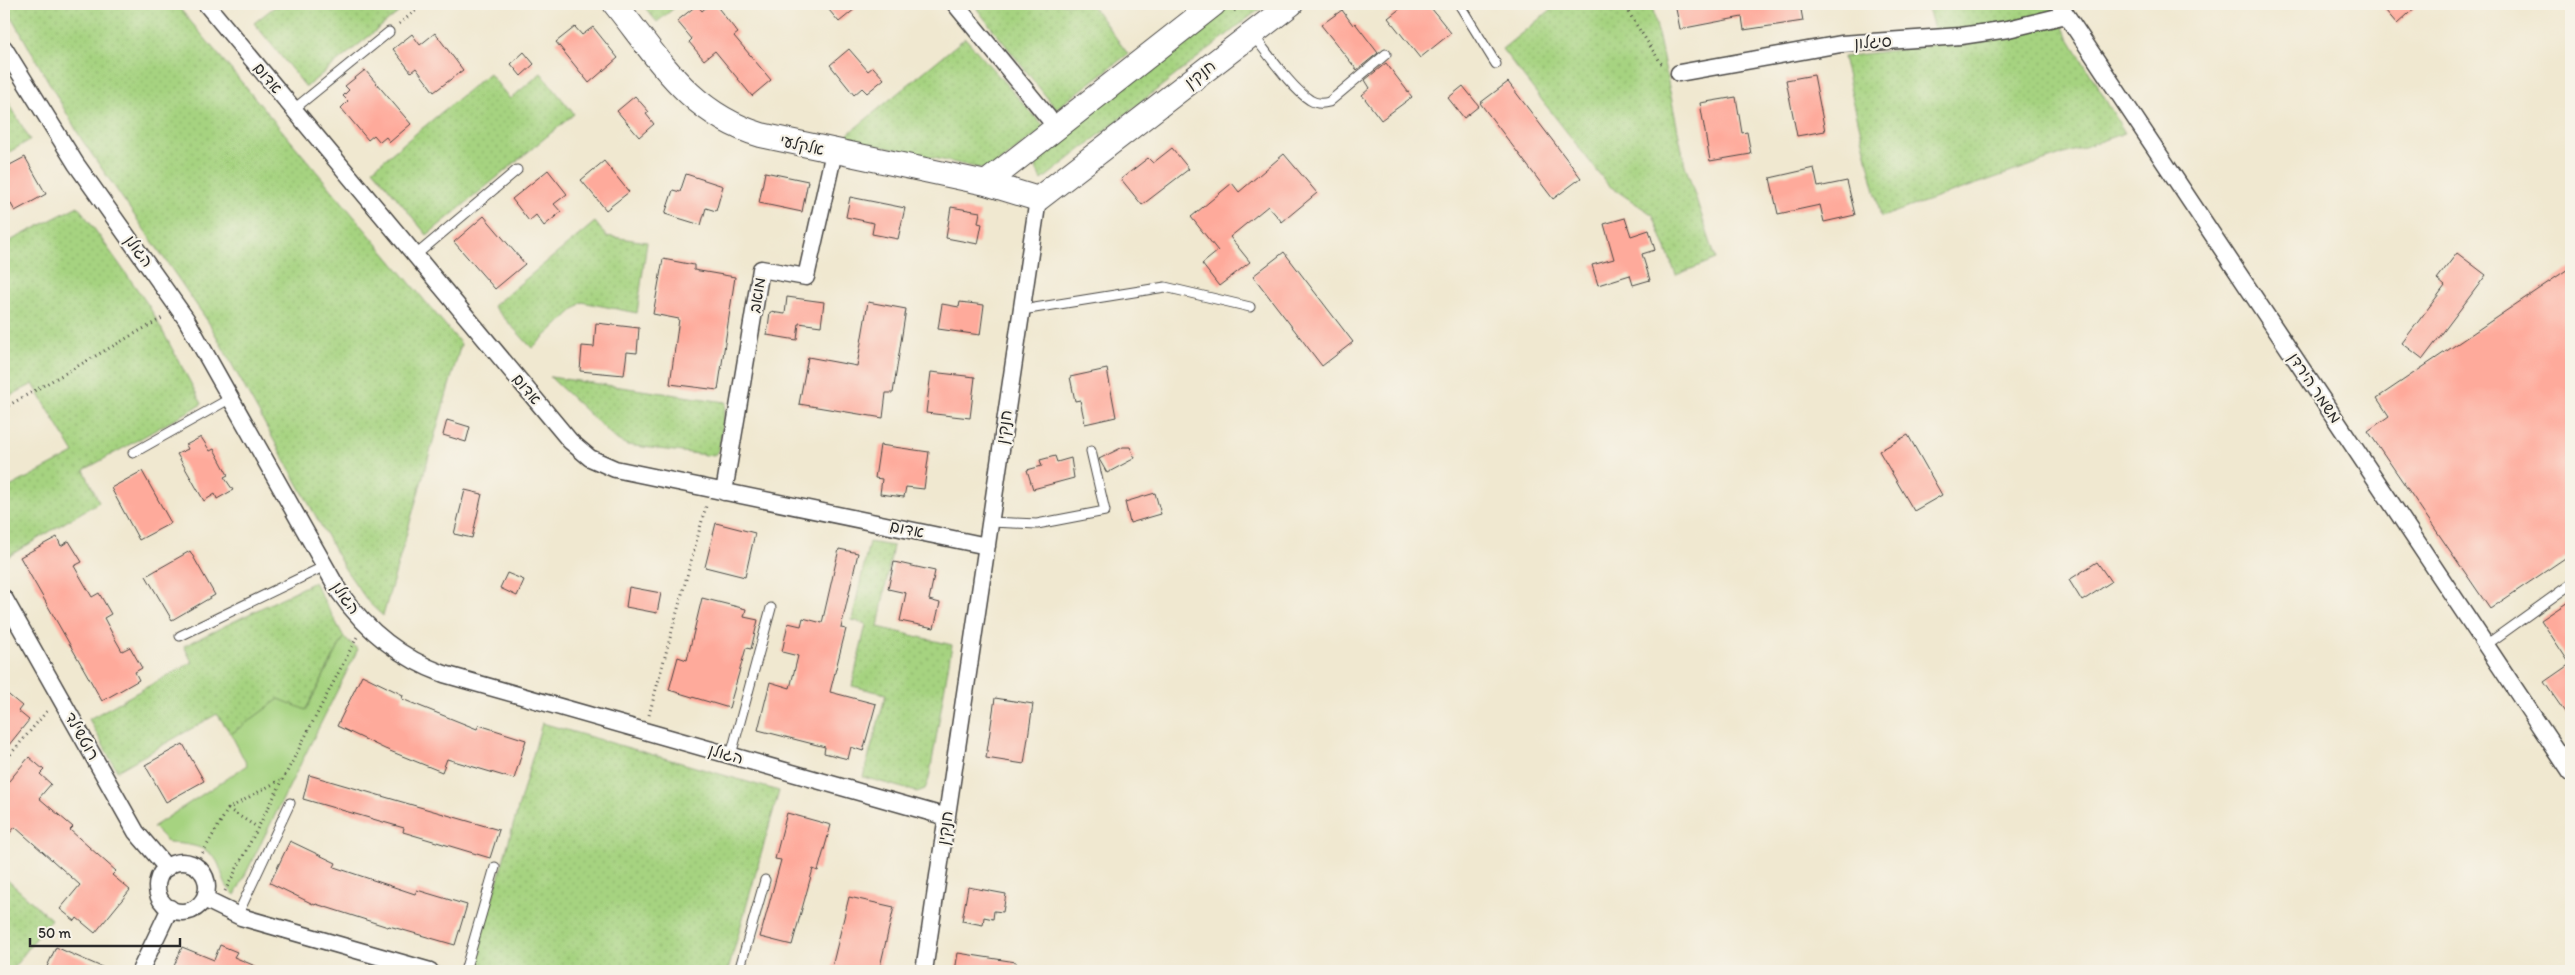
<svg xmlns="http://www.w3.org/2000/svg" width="2575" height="975" viewBox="0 0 2575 975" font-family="Itim,'Playpen Sans Hebrew',sans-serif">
	<defs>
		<pattern id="grass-dots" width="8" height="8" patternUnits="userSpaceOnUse" patternTransform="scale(1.25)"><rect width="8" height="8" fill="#a6d380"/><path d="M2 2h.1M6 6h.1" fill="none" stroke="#8fb56f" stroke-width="1.8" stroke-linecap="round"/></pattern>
	</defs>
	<rect width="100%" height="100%" fill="#f7f3e8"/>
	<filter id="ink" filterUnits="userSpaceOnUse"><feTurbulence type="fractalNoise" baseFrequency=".02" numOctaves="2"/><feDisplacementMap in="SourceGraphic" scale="10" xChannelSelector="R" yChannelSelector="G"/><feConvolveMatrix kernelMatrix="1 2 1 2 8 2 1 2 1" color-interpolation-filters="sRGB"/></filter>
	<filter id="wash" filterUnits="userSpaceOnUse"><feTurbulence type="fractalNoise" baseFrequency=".0096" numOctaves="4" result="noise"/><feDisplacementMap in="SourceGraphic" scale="20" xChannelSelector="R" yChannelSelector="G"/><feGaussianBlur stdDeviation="1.12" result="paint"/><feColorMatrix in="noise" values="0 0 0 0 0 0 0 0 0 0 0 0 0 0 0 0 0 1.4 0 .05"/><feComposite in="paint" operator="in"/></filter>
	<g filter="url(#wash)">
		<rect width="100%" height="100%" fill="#f0e8d0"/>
		<!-- grass -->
		<path fill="url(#grass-dots)" stroke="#687f56" d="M4,4h172l285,340 -78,272 -14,-13 -24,-34 -136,-246 -127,-183z
			M278,4h131l-103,83 -52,-64z
			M642,4h37l-22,18z
			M973,4h118l37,50 -72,55z
			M1228,4h38l-224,176 -12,-22z
			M1558,4h94l33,161 31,94 -40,16 -23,-60 -45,-30 -106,-136z
			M1927,4h122l76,129 -244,84 -38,-160 95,-13z
			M965,38l80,90 -57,42 -145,-32z
			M489,73l21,26 31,-26 33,41 -147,121 -54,-66z
			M4,94l26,46 -26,15z
			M78,206l71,100 53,98 -118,66 15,32 -95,57v-69l70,-37 -41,-69 -29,15v-67l6,-4 -6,-11v-73z
			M595,222l11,14 41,6 -10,71 -55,-11 -50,46 -39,-42z
			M550,377l176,25 -7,47 -5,7 -87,-11 -10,-5z
			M869,542l24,4 -15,81 74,18 -23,134 -4,10 -8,3 -54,-15 23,-83 -34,-8 14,-62 -14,-4z
			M314,582l30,55 -39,74 -26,-12 -48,35 -14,-20 -100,57 -28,-52 103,-57 -8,-16z
			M542,723l237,68 -51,180h-245l-10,-3z
			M4,877l47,42 -40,52h-7z"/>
		<!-- park -->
		<path fill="#a6d380" stroke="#687f56" d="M344,637l14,12 -123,246c-12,-11 -10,-13 -15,-27 -7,-22 -31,-24 -51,-25l-16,-16 94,-62 -16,-31 48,-35 27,11z"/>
		<g id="blocks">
			<!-- building -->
			<path fill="#feaa9b" d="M710,4h5l23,29 -4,3 37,44 -19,16 -37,-45 -11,9 -15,-18 3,-3 -15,-18 20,-16 5,6z
				M824,4h37l-22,18z
				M1406,4h22l23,29 -31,25 -32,-40z
				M1675,4h125l3,17 -59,9 -2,-13 -62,12z
				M2380,4h39l-22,20z
				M1342,10l11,15 2,-2 23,30 -21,17 -36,-45z
				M575,27l7,8 11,-8 25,31 -29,25 -33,-41z
				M435,33l28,37 -29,22 -18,-24 -5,4 -18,-23 19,-15 8,11z
				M849,49l19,22 5,-4 11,12 -17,14 -5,-5 -8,7 -24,-30z
				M524,52l10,12 -13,12 -10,-12z
				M1386,63l26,34 -31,23 -19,-25 8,-7 -5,-8z
				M365,70l46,54 -21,18 -4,-5 -6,5 -6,-7 -6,5 -27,-32 7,-7 -5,-5 6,-6 -4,-4z
				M1814,75l11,56 -28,5 -11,-56z
				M1508,82l73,96 -28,21 -73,-96z
				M1463,86l16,20 -15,12 -16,-20z
				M635,96l14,16 -3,2 8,10 -15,13 -22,-26z
				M1736,97l6,36 5,-1 4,22 -41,7 -10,-58z
				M1172,148l17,21 -47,36 -21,-26 27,-21 5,5z
				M1284,154l33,39 -35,29 -14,-16 -38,31 20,25 -31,24 -17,-22 16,-13 -27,-34 41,-34 7,9z
				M25,157l21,37 -31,17 -11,-19v-18l6,-3 -2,-5z
				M604,161l25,31 -23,18 -25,-30z
				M1814,168l4,19 29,-6 8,34 -31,7 -4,-17 -42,9 -8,-36z
				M548,170l19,24 -13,10 7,8 -17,14 -8,-11 -7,6 -17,-22z
				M765,172l43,9 -6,31 -43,-9z
				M686,174l37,12 -7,25 -10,-3 -5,17 -36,-11 8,-24 7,2z
				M850,197l55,11 -7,31 -26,-5 2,-11 -28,-6z
				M951,207l29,5 -2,11 4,1 -4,20 -32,-6z
				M484,216l41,48 -30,25 -41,-47z
				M1625,218l6,18 18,-6 6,20 -13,4 8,26 -17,5 -3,-10 -32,10 -6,-20 22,-6 -10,-35z
				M1284,252l69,90 -31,24 -69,-90z
				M2457,253l29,22 -63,84 -21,-16 43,-57 -8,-7z
				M663,259l31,6v5l41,7 -17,113 -48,-6 9,-65 -26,-5z
				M2571,267v287l-81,55 -122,-178 21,-15 -12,-18z
				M787,297l37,5 -3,24 -22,-3 -2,17 -30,-5 3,-23 15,2z
				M868,302l38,7 -13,84h-7l-3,25 -84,-14 9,-47 49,9z
				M960,302l24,3 -4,30 -42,-6 4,-25 17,3z
				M596,323l43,5 -2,25 -10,-1 -3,23 -44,-4 2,-25 12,1z
				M1107,369l9,48 -31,7 -5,-24 -5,1 -5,-24z
				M931,372l44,5 -5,41 -44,-5z
				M447,420l23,7 -4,15 -23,-7z
				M1908,435l34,60 -28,16 -35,-60z
				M201,437l9,14 4,-2 14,26 -4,2 9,13 -16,9 -2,-5 -11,7 -27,-47 11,-5 -2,-4z
				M880,445l49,7 -5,37 -18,-2 -2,10 -24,-3 2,-15 -7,-1z
				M1123,447h7l5,11 -28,15 -8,-14z
				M1055,456l2,6 14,-4 3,20 -41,11 -6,-19 15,-4 -2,-6z
				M142,471l29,52 -32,17 -28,-52z
				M465,490l17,4 -10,44 -18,-4z
				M1155,493l6,21 -31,9 -5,-21z
				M716,523l39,10 -10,44 -40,-10z
				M57,537l4,9 8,-5 13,21 -8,4 18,31 7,-4 12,21 -7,4 10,19 8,14 8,-4 12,21 -7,4 4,8 -37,21 -82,-144z
				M839,549l19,4 -17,75 5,1 -16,63 46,12 -13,47 -12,-4 -3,12 -24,-6 1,-6 -67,-17 12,-48 20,6 8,-32 -16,-4 6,-29 13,3 2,-8 19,5z
				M190,551l25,44 -43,25 -26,-44z
				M894,562l41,9 -6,29 11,3 -6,25 -34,-7 6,-28 -18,-4z
				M2097,562l14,20 -29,19 -13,-21z
				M507,573l17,7 -7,16 -17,-8z
				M629,587l32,6 -4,20 -31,-6z
				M702,598l44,11 -2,8 14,3 -7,29 -5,-1 -17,60 -60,-18 9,-33 9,3z
				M2571,600v121l-27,-39 26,-18 -29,-44z
				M362,675l41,20 -1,4 75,30 2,-4 47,15 -12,39 -67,-20 -5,13 -57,-23 -48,-23z
				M4,691l18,15 -4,5 11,9 -25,31z
				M995,698l38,6 -9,60 -38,-6z
				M183,744l21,37 -38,21 -21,-37z
				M29,757l15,13 -4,4 11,10 -12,14 34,29 -3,3 46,41 -4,4 18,15 -35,43 -18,-15 -2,3 -15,-12 20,-24 -65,-58 -11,13v-53z
				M309,775l190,55 -9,28 -87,-26 1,-4 -101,-29z
				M787,813l44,12 -13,46 -5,-2 -21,76 -32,-8 21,-77 -6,-1z
				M290,841l46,22 -2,4 81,27 2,-4 50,15 -12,40 -66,-19 -1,1 -72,-23 -1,1 -45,-22z
				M968,887l38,7 -3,18 -9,-1 -1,8 -9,-2 -1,8 -21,-4z
				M849,897l45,10 -15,64h-48z
				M220,945l17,7 -3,5 33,14h-95l10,-24 32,13z
				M56,947l11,5 44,19h-66z
				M958,953l58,9 -1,9h-60z"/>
		</g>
	</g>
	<g filter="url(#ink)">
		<use href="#blocks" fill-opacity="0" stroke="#494744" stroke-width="1"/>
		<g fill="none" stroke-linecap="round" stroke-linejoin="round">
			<defs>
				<path id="lane" d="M1459,4l37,60
					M1252,34c15,18 39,54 58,66 6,4 12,4 19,2l57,-48
					M294,109l95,-77
					M416,255l101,-85
					M1022,310l143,-23 85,20
					M133,453l98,-55
					M990,522l47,2 68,-13 -14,-60
					M180,636l145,-70
					M2486,645l85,-61
					M731,755l40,-147
					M237,916l53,-113
					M465,971l30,-104
					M739,971l26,-91"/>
				<path id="street" d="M206,4l364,437 20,17 25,11 372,77
					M955,4l101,123
					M2059,4l512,769
					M4,48l72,116 110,155 154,274c27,38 60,65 104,81l503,143
					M1679,73l162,-29 120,-8 47,-7 58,-14
					M724,492l37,-223 45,8 28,-125
					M4,598l132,234 31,36
					M157 887a25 25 0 1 1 50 0a25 25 0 1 1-50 0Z
					M204,899l37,18 189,54
					M140,971l30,-63
					M924,971l114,-772"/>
				<path id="secondary" d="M615,4c44,55 75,110 146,131l225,48 52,16 253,-195
					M986,183l228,-179"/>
			</defs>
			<!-- lane casing -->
			<use href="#lane" stroke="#494744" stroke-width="11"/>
			<!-- street casing -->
			<use href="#street" stroke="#494744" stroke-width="19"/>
			<!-- secondary casing -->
			<use href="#secondary" stroke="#494744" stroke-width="26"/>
			<!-- path -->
			<path stroke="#494744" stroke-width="3" stroke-dasharray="1 4" stroke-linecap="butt" d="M1623,4l38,59 4,2
				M1234,11l9,-7
				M399,24l25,-20
				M4,408l160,-91
				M649,715l57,-209
				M4,762l43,-51
				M228,809l29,18
				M195,866l33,-57 52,-29
				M225,891l132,-254
				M2562,971l9,-9"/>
			<!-- lane -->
			<use href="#lane" stroke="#fff" stroke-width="9"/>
			<!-- street -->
			<use href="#street" stroke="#fff" stroke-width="16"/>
			<!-- secondary -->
			<use href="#secondary" stroke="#fff" stroke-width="24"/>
		</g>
	</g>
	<g text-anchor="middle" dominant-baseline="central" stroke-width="4.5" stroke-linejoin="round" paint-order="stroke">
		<!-- street labels -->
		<g font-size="16" fill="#2b2b2b" stroke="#f7f3e8">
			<text transform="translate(1873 42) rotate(-3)">סיגלון</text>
			<text transform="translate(1200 74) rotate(-38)">חנקין</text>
			<text transform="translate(268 78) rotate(50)">אדום</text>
			<text transform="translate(802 145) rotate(13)">אלקלעי</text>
			<text transform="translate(139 251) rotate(53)">הגולן</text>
			<text transform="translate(757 295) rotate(-81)">מואב</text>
			<text transform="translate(2315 388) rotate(56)">משמר הירדן</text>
			<text transform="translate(527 389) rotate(50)">אדום</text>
			<text transform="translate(1004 427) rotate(-82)">חנקין</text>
			<text transform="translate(907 529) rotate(12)">אדום</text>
			<text transform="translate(346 598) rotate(55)">הגולן</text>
			<text transform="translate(82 736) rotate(60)">רוטשילד</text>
			<text transform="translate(726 754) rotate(16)">הגולן</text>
			<text transform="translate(945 828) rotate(-82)">חנקין</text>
		</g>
	</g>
	<!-- margin -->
	<rect width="2575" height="975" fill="none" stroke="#f7f3e8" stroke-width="20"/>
	<!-- scale -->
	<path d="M30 938v8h150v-8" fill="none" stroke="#2b2b2b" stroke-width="2.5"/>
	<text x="38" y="938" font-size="15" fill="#2b2b2b" stroke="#f7f3e8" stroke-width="4" paint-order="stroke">50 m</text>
</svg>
